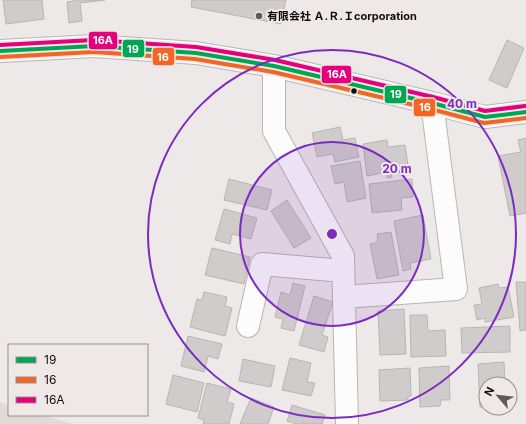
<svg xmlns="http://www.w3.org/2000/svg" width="526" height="424" viewBox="0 0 526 424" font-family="Inter,'Noto Sans JP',sans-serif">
	<rect width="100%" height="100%" fill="#ede9e8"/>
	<!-- built -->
	<path fill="#e3d9d7" d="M0,402l9,3v10h34l30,9h-73z"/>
	<!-- building -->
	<path fill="#cfcccb" stroke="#b8b5b5" d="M3,0h39l2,19 -38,5z
		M74,0h31l-25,3 2,18 -13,2 -2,-21 7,-1z
		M192,0h94l-5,24 -90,-17z
		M507,40l17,8 -17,40 -18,-8z
		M340,127l3,13 12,-2 4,19 -24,5 -2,-8 -16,3 -5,-24z
		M526,138v75l-16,3 -12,-60 23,-4 -3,-12z
		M387,140l1,7 17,-2 3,20 -18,3 2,9 -5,1v-6l-20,4 -4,-32z
		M360,161l6,37 -19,4 -3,-20 -9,2 -4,-18z
		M229,179l43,11 -5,20 -43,-10z
		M412,179l1,18 -12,1 1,12 -30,3 -3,-29z
		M287,200l24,38 -17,10 -23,-37z
		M224,209l33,9 -6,21 -19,-5 -2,10 -15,-4z
		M423,215l8,44 -21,4 1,6 -8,2 -9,-50z
		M391,232l8,43 -22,4 -7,-35 8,-2 -1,-8z
		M212,248l38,9 -6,27 -39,-9z
		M516,282h10v48l-6,1z
		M293,283l12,3 -11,45 -13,-3 2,-9 -8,-2 6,-25 9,3z
		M498,284l1,4 9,-1 6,30 -29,5v-4l-8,2 -3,-15 8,-1 -3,-16z
		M204,292l23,5 -2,9 7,2 -7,28 -35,-9 7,-28 5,1z
		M314,296l19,6 -11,33 6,2 -4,15 -25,-7z
		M404,309l2,45 -26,1 -2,-44z
		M410,315h17l1,16 17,-1 1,26 -35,1z
		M510,326v26l-48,1 -1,-25z
		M188,336l34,8 -4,15 -10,-3 -4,16 -23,-6z
		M290,358l21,5 -4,19 8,1 -4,13 -29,-6z
		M243,359l32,7 -4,21 -32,-6z
		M504,362l1,22h-19v22l-6,1 -2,-43z
		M449,366l1,34h-9l-1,6 -20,1 -1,-39z
		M410,368l1,28h-3v4l-28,1 -1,-31z
		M173,375l31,8 -7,29 -31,-8z
		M207,383l24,6 -4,13 7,2 -5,20h-26l1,-4 -6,-2z
		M251,398l23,9 -6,17h-28z
		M292,405l33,10 -3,9h-25l-10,-3z"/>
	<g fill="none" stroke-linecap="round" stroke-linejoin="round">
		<defs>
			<path id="minor" d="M0,51l94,-5 102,7 78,13 158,37 53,14 41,-5
				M274,66v65l69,125 4,168
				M344,297l112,-8 -24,-186
				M248,326l14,-62 81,7"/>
		</defs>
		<!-- minor casing -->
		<use href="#minor" stroke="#b8b5b4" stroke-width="24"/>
		<!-- minor -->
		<use href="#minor" stroke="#fcfcfc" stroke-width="22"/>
		<defs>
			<path id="bus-1" d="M0,51l94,-5 102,7 78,13 158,37 53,14 41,-5"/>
			<path id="bus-2" d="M0,57l94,-5 101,7 78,13 158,37 53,14 42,-5"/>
			<path id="bus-3" d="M0,45l94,-5 102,7 79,13 158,37 52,14 40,-5"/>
		</defs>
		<!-- bus-1 casing -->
		<use href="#bus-1" stroke="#efe8e6" stroke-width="7"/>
		<!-- bus-2 casing -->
		<use href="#bus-2" stroke="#efe8e6" stroke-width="7"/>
		<!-- bus-3 casing -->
		<use href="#bus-3" stroke="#efe8e6" stroke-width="7"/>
		<!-- bus-1 -->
		<use href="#bus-1" stroke="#00a651" stroke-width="4"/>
		<!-- bus-2 -->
		<use href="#bus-2" stroke="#f26522" stroke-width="4"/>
		<!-- bus-3 -->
		<use href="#bus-3" stroke="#e5007d" stroke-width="4"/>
	</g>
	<!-- distance rings -->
	<circle cx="332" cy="234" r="92" fill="#7b2cbf" fill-opacity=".12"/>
	<g fill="none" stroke="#7b2cbf" stroke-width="2">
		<circle cx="332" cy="234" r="92"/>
		<circle cx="332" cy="234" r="184"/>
	</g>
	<!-- markers -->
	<circle fill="#5d5a59" stroke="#efe8e6" stroke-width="1.5" cx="259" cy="16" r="4"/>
	<circle fill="#0f0d0c" stroke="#efe8e6" stroke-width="1.5" cx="354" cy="91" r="3.5"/>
	<g text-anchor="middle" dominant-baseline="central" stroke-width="4" stroke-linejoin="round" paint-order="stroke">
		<!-- poi labels -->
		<g font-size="11" font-weight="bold" fill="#0f0d0c" stroke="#efe8e6" text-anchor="start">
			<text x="267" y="16">有限会社 Ａ.Ｒ.Ｉcorporation</text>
		</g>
	</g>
	<circle cx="332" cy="234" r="6" fill="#7b2cbf" stroke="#efe8e6" stroke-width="2"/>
	<g font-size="12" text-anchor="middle" font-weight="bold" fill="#7b2cbf" stroke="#efe8e6" stroke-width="4" stroke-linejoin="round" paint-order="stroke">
		<text x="462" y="108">40 m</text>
		<text x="397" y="173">20 m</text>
	</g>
	<g stroke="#efe8e6" stroke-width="1.5">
		<rect x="88" y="31" width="30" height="19" rx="4" fill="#e5007d"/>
		<rect x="122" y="39" width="23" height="19" rx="4" fill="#00a651"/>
		<rect x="152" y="47" width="23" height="19" rx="4" fill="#f26522"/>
		<rect x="321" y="65" width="31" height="19" rx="4" fill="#e5007d"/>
		<rect x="384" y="85" width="23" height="19" rx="4" fill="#00a651"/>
		<rect x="413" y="98" width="23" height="19" rx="4" fill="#f26522"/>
	</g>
	<g font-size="11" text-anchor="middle" font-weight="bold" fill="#fff">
		<text x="103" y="44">16A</text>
		<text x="133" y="53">19</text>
		<text x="163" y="61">16</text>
		<text x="337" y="78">16A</text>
		<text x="396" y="98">19</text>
		<text x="425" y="111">16</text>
	</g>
	<!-- legend -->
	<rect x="8" y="344" width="140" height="72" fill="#efe8e6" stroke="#95908f"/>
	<rect x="16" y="357" width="20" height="6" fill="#00a651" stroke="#95908f"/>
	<text x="44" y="364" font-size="12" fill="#0f0d0c">19</text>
	<rect x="16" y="377" width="20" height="6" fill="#f26522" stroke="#95908f"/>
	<text x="44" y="384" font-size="12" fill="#0f0d0c">16</text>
	<rect x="16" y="397" width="20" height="6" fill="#e5007d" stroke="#95908f"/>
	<text x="44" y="404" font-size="12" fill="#0f0d0c">16A</text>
	<!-- north arrow -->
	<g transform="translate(498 396) rotate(298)"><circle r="19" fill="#efe8e6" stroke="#95908f"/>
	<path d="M0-3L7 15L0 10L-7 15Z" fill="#5d5a59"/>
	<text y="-6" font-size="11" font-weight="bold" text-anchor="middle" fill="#0f0d0c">N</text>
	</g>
</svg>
